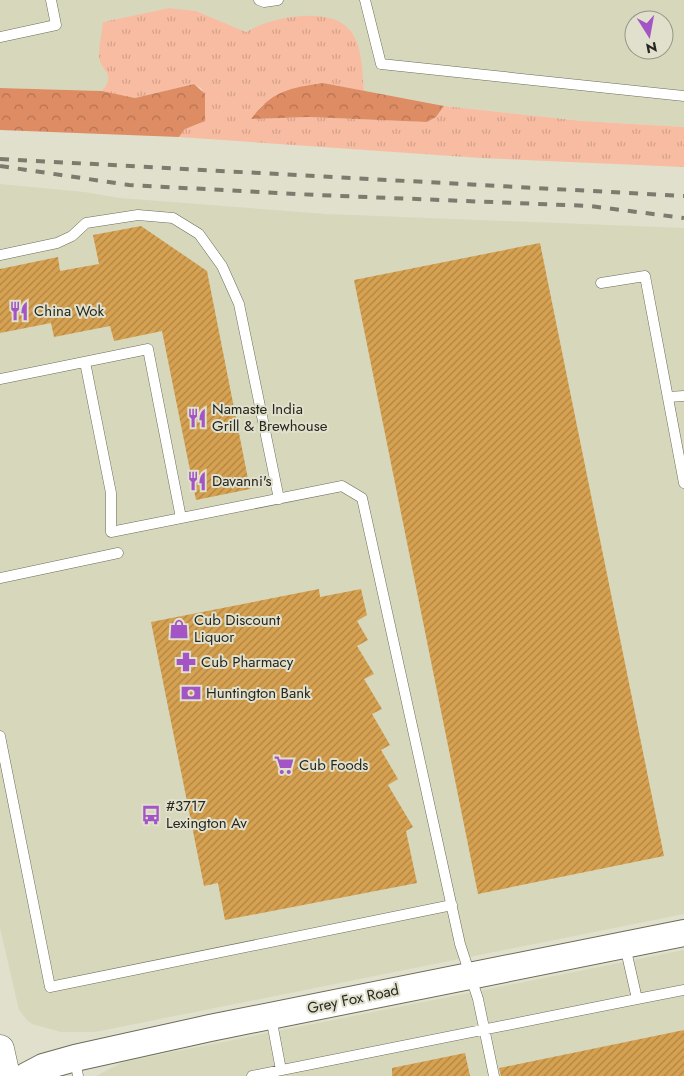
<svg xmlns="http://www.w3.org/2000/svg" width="684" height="1076" viewBox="0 0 684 1076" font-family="Jost,sans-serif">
	<defs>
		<pattern id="grass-tufts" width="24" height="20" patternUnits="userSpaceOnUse" patternTransform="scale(1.25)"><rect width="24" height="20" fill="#f7bca1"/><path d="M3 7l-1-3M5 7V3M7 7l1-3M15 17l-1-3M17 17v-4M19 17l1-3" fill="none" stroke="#d4a18a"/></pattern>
		<pattern id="forest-crowns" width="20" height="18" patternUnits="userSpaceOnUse" patternTransform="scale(1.25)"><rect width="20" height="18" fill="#de8c64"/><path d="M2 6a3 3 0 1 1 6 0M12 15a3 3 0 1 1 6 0" fill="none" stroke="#b47252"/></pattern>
		<pattern id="building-hatch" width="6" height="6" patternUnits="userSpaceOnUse" patternTransform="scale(1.25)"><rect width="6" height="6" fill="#d6a252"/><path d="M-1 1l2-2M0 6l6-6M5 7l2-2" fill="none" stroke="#ae8443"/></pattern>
	</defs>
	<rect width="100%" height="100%" fill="#e0e0cc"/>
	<!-- built -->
	<path fill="#d7d7bc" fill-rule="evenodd" d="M0,0h684v127l-102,-6 -138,-15 -80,-15 -4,-36 -5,-17 -7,-10 -14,-8 -83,9 -5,3 -50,-21 -27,-3 -66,14 2,47 4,8v6l-7,8 -102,-3zM634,20h30v30h-30z
		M0,184l84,8 36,6 206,16 358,14v686l-589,118h-34l-29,-8 -5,-4 -8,-10 -19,-82z
		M684,950v126h-588l27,-14z"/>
	<!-- grass -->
	<path fill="url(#grass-tufts)" d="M169,8l27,3 50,21c23,-14 80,-26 102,-4 15,15 14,44 16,63l-41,-8 -61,22 -11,14 57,-2 119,5 9,-5 8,-11 138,15 102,6v40l-203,-9 -302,-21 6,-8 17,-40 -8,-5 -59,14 -33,-7c16,-19 -3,-19 -3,-36 0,-11 3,-22 4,-33z"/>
	<!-- forest -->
	<path fill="url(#forest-crowns)" d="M323,83l121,23 -8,11 -9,5 -119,-5 -57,2c21,-28 38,-31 72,-36z
		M194,84l11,10v27l-20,8 -6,8 -179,-7v-42l102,3 33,7z"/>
	<!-- building -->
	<path fill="url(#building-hatch)" d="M141,226l66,45 43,218 -54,11 -34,-169 -48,10 -4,-15 -56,11 -3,-14 -51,10v-64l58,-12 2,14 39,-7 -6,-29z
		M540,243l124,613 -186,38 -124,-614z
		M319,589l1,8 41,-8 6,26 -10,6 11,19 -11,6 17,28 -10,5 18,30 -10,5 18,31 -9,5 17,29 -10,6 25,42 -7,4 11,52 -192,37 -7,-37 -14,3 -53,-264z
		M684,1030v46h-183l-2,-8z
		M465,1053l5,23h-78v-8z"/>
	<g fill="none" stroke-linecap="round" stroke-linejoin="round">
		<defs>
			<path id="service" d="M259,0l5,2 14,-2
				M365,0l16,64 303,32
				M0,37l56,-12 -5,-25
				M0,255l57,-12 15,-7 14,-13 52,-8 35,3 26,16 23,32 17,38 40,195
				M601,283l44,-7 39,207
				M85,362l26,131v39l231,-46 20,12 98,446 18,55 16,77
				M0,379l148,-30 33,169
				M668,397l16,-1
				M0,578l118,-25
				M0,736l50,251 402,-82
				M637,999l47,-9
				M271,1017l10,53
				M75,1059l3,17
				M252,1076l385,-77 -12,-53"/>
			<path id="tertiary" d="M26,1076l17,-9 32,-9 135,-30 474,-95"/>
			<path id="secondary" d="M0,1049l6,27"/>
		</defs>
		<!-- service casing -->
		<use href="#service" stroke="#6c6c5a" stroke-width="11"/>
		<!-- tertiary casing -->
		<use href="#tertiary" stroke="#6c6c5a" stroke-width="28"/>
		<!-- secondary casing -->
		<use href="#secondary" stroke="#6c6c5a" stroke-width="29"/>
		<!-- service -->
		<use href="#service" stroke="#fff" stroke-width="10"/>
		<!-- tertiary -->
		<use href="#tertiary" stroke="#fff" stroke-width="26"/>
		<!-- secondary -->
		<use href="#secondary" stroke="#fff" stroke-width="28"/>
		<!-- rail -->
		<path stroke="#7c7b6e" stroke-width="4" stroke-dasharray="9 9" stroke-linecap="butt" d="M0,159l684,37
			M0,166l129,19 187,10 274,11 94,12"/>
	</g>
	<!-- icons -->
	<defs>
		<symbol id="restaurant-bare" viewBox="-9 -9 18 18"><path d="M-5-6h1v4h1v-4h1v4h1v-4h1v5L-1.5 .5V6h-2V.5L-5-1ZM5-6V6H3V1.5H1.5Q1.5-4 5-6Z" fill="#a354c5" stroke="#e0e0cc" stroke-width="2.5" paint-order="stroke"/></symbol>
		<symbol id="shop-bare" viewBox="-9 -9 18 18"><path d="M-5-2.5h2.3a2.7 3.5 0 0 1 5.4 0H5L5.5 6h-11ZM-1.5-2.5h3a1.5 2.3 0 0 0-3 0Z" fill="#a354c5" stroke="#e0e0cc" stroke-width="2.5" paint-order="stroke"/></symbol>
		<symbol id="pharmacy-bare" viewBox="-9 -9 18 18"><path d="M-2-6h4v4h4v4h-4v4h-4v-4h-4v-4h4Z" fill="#a354c5" stroke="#e0e0cc" stroke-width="2.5" paint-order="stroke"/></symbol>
		<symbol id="bank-bare" viewBox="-9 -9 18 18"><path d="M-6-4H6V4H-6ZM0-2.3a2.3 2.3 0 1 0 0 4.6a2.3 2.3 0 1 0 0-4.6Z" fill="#a354c5" stroke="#e0e0cc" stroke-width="2.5" paint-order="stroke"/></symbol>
		<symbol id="supermarket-bare" viewBox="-9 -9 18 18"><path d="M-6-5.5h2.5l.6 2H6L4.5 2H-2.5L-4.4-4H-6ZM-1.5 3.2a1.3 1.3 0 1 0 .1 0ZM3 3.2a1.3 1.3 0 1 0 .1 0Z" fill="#a354c5" stroke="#e0e0cc" stroke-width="2.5" paint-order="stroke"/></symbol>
		<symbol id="bus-bare" viewBox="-9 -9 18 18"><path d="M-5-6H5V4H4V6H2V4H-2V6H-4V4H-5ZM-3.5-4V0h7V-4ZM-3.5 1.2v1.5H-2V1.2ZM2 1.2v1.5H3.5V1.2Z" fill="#a354c5" stroke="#e0e0cc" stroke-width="2.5" paint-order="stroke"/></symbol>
	</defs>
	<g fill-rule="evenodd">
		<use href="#restaurant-bare" x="5" y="297" width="28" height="28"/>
		<use href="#restaurant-bare" x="183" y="404" width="28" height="28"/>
		<use href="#restaurant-bare" x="183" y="467" width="28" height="28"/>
		<use href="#shop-bare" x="165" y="615" width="28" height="28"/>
		<use href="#pharmacy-bare" x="172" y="648" width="28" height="28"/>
		<use href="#bank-bare" x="177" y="679" width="28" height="28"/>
		<use href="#supermarket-bare" x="270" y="751" width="28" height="28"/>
		<use href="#bus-bare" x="137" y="801" width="28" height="28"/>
	</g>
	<g text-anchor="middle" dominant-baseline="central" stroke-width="4" stroke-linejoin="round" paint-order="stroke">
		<!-- poi labels -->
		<g font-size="15" fill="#27261f" stroke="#e0e0cc" text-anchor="start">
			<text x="34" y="311">China Wok</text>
			<text x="212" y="409">Namaste India<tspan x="212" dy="17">Grill &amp; Brewhouse</tspan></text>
			<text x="212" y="481">Davanni's</text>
			<text x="194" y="620">Cub Discount<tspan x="194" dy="17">Liquor</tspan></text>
			<text x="201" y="662">Cub Pharmacy</text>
			<text x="206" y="693">Huntington Bank</text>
			<text x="299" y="765">Cub Foods</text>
			<text x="166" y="806">#3717<tspan x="166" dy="17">Lexington Av</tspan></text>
		</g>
		<!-- street labels -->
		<g font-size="15" fill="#27261f" stroke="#e0e0cc">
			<text transform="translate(353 999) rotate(-12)">Grey Fox Road</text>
		</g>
	</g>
	<!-- north arrow -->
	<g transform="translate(649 35) rotate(169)"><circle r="24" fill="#e0e0cc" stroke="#969687"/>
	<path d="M0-4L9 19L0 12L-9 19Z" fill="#a354c5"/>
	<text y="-8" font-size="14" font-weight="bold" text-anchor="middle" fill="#27261f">N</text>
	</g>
</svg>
